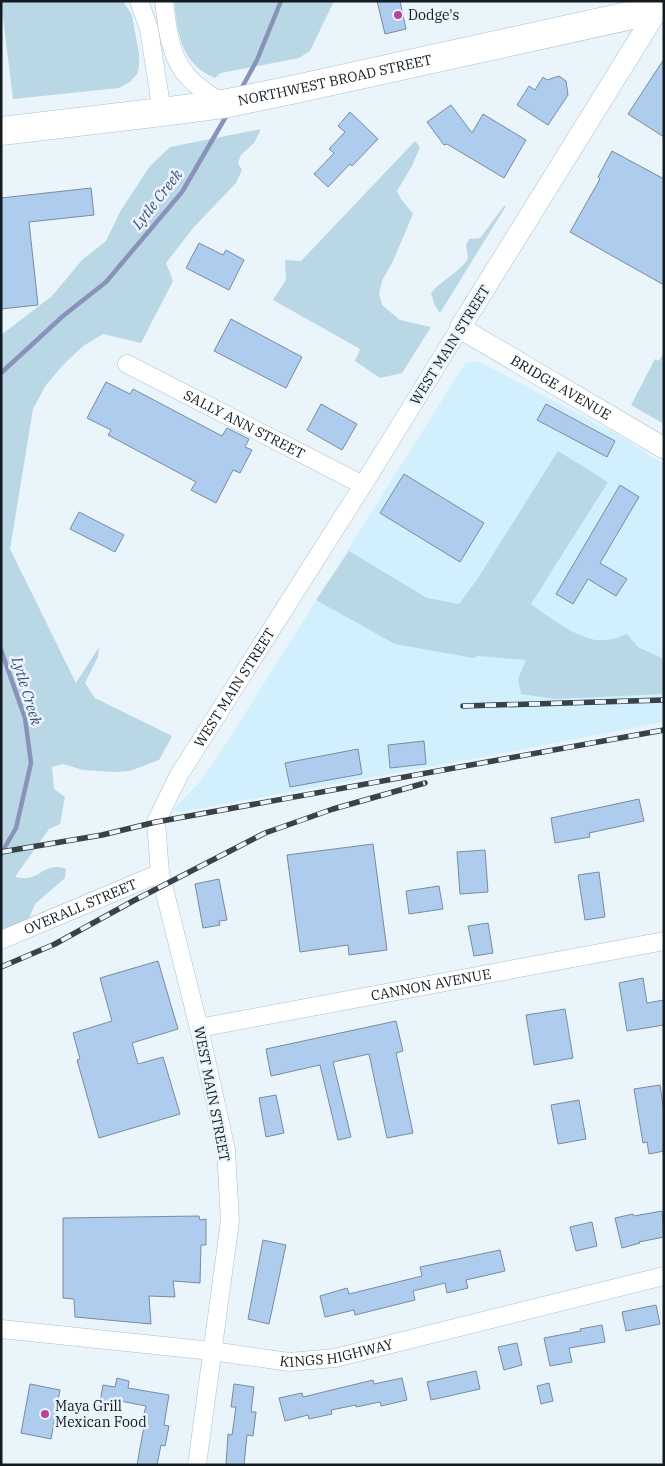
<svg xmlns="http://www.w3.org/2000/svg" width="665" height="1466" viewBox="0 0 665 1466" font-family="'IBM Plex Serif',serif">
	<rect width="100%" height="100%" fill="#eaf5fb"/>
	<!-- built -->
	<path fill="#d2effe" d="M466,362h14l136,72 48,30v258l-186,36 -298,54 -7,-2 24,-25 20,-27z"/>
	<!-- green -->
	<path fill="#bad7e6" d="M1,1h122l9,14 7,39v12l-2,8 -7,8 -11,6 -106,11z
		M174,1h160l-24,50 -11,7 -78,15 -6,5c-34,-14 -37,-44 -41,-77z
		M261,129l-7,14 -13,12 -3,8 4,7 -6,13 -42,44 -28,36 7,18 -32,62 -38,-9 -20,12 -20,19 -17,20 -13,24 -23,140 66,134 23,-36 -1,10 -13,26 10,15 77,38 -13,24 -29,11 -16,1 -31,-2 -20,-6 -11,3 2,22 11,8 -5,27 -11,5 -34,48c4,0 9,2 13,1 14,-2 19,-16 38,-9l-1,9 -30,26 -15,36 -19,7v-612l51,-39 30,-36 24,-19 15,-31 29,-44 20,-19z
		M415,141l5,6 -8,19 -15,25 4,8 12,15 -20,47 -11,20 -3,13 3,11 18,15 31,7 -29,46 -22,5 -25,-17 5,-12 -87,-49 13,-20 -1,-20 16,1z
		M504,206h2l-66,107 -5,-7 -4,-13c11,-14 29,-20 37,-35l-2,-13 3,-6 11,-1z
		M664,352v72l-33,-19 24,-46 4,2z
		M558,451l50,31 -77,122c17,13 52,39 73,36 8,0 16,-3 23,-6l11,13 26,12v35l-109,5 -34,-5 -3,-15 8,-19 -48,-4 -5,2 -78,-14 -79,-44 33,-49 78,47 32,6 19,-26z"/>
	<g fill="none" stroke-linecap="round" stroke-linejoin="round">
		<!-- stream -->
		<path stroke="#8993ba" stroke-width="4.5" d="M240,91l17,-31 24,-59
			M1,373l62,-57 43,-34 76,-90 46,-79
			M1,650l24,68 6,45 -15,65 -15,26"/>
	</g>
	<!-- building -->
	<path fill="#adccee" stroke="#7a8b9f" d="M377,1h23l6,28 -21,5z
		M664,59v78l-36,-23z
		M559,76l7,5 2,14 -20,30 -31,-20 12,-19 6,4 8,-13 4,3z
		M451,105l21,28 11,-19 43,26 -22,38 -57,-34 -3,1 -17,-23z
		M350,112l28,27 -26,27 -2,-2 -22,23 -14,-13 20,-21 -5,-4 16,-17 -7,-6z
		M612,151l52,28v106l-94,-53 30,-53 -2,-2z
		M91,188l3,27 -65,7 9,83 -37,4v-111z
		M199,243l24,12 3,-5 18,10 -15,30 -43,-22z
		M231,319l71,38 -16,31 -72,-37z
		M106,382l24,12 3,-5 89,47 5,-8 22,11 -4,8 7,3 -12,23 -7,-3 -17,33 -25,-13 5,-8 -88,-47 3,-5 -24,-12z
		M321,404l36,20 -15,26 -35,-20z
		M546,404l69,37 -8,16 -70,-37z
		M404,474l80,49 -24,39 -80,-49z
		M620,485l19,12 -39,66 27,16 -11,17 -28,-17 -15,25 -17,-10z
		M79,512l45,23 -9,17 -45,-23z
		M424,741l2,23 -36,4 -2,-23z
		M358,749l4,25 -72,13 -5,-24z
		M639,799l5,22 -55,12 1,4 -35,6 -4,-25z
		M373,844l14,106 -38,5 -1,-10 -48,7 -13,-97z
		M485,850l3,42 -28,2 -3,-42z
		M599,872l6,45 -20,3 -7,-45z
		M219,879l8,41 -8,1 1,4 -17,3 -8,-44z
		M439,886l4,23 -34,5 -3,-23z
		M488,923l5,30 -19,3 -6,-30z
		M158,961l20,68 -46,14 6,21 25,-7 17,57 -81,24 -22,-78 3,-1 -7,-26 39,-12 -12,-43z
		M643,978l4,25 17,-3v25l-37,6 -8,-48z
		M565,1009l8,49 -39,7 -8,-50z
		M396,1021l7,30 -7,2 17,80 -26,5 -18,-84 -36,8 18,75 -13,3 -18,-75 -49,11 -5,-27z
		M660,1085l4,27v39l-15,3 -2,-12 -4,1 -9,-54z
		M276,1095l8,38 -18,4 -7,-39z
		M579,1100l7,39 -28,5 -7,-39z
		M662,1211l2,26 -25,5 1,1 -18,5 -7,-30 18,-4 1,2z
		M199,1216l1,4 6,-1v26h-5l-1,38 -27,-2 2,16 -26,-1 2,28 -76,-7 -1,-18 -11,-1v-80z
		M592,1222l5,24 -21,5 -6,-24z
		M263,1240l23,5 -17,79 -21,-5z
		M500,1250l5,21 -39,9 2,8 -21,5 -2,-10 -32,8 2,9 -60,15 -1,-5 -29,7 -5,-21 27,-8 2,6 73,-18 -2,-9z
		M656,1305l4,19 -34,7 -4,-19z
		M602,1325l3,17 -36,6 3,14 -22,4 -6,-28 37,-7 -1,-2z
		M517,1343l5,22 -18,5 -6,-23z
		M476,1371l4,18 -49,11 -4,-18z
		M117,1378l12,3 -1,7 41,7 -5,30 5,1 -4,20 -4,-1 -4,20h-20l9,-50 -2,-1 2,-8 -31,-6 -1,5 -14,-3 3,-17 12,2z
		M402,1378l5,22 -26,6 -1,-4 -24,5v-2l-25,5 1,4 -23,5 -1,-4 -23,6 -6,-23 23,-5 1,4 70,-17 1,4z
		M549,1383l4,18 -12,3 -4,-18z
		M30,1384l30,6 -9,49 -30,-6z
		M234,1384l20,3 -3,25h5l-3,24 -6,-1 -3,30h-18l2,-31 4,1 4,-28h-5z"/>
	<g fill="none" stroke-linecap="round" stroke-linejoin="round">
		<defs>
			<g id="minor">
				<path d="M139,1l10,28 13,83"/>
				<path d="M164,1c3,26 6,58 25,77 9,10 23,18 34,26"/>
				<path id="s1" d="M127,364l236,121"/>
				<path id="s2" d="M1,940l159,-67"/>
				<path id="s3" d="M199,1028l465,-87"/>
				<path id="s4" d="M1,1329l211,22 77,11 46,-4 329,-82"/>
				<path id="s5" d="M197,1465l33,-244 -4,-71 -27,-122 -39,-155 -4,-51 23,-47 184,-290 97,-157"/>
			</g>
			<g id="tertiary">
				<path id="s6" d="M663,1l-203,327 204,120"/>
			</g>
			<g id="primary">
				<path id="s7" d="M1,131l161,-19 61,-8 73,-15 368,-81"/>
			</g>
		</defs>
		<!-- minor casing -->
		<use href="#minor" stroke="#a5c0cf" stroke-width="19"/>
		<!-- tertiary casing -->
		<use href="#tertiary" stroke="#a5c0cf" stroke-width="22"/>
		<!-- primary casing -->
		<use href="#primary" stroke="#a5c0cf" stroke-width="29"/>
		<!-- minor -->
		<use href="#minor" stroke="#fff" stroke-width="18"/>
		<!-- tertiary -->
		<use href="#tertiary" stroke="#fff" stroke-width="21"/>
		<!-- primary -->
		<use href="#primary" stroke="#fff" stroke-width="28"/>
		<defs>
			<path id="rail" d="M463,706l201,-6
				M1,852l101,-17 54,-13 508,-92
				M1,967l54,-23 78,-43 132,-68 68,-24 92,-26"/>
		</defs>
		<!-- rail casing -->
		<use href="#rail" stroke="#384247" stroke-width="5.5"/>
		<!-- rail -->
		<use href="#rail" stroke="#eaf5fb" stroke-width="4" stroke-dasharray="11" stroke-linecap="butt"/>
	</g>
	<!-- markers -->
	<g fill="#b7439b" stroke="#eaf5fb" stroke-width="2">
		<circle cx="398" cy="15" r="5"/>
		<circle cx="45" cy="1414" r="5"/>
	</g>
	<g text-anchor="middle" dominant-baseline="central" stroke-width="5" stroke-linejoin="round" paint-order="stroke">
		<!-- poi labels -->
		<g font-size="14" fill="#111b20" stroke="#eaf5fb" text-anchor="start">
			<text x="408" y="15">Dodge's</text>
			<text x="55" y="1406">Maya Grill<tspan x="55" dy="16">Mexican Food</tspan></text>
		</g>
		<!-- street labels -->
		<g font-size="14" fill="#111b20" stroke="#eaf5fb">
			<text stroke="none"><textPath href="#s7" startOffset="338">NORTHWEST BROAD STREET</textPath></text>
			<text transform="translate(450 345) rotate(-58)">WEST MAIN STREET</text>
			<text stroke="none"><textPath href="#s6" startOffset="502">BRIDGE AVENUE</textPath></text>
			<text stroke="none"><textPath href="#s1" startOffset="132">SALLY ANN STREET</textPath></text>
			<text stroke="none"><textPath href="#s5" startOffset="809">WEST MAIN STREET</textPath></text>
			<text stroke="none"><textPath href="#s2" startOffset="86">OVERALL STREET</textPath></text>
			<text stroke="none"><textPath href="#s3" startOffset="236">CANNON AVENUE</textPath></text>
			<text transform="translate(212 1094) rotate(79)">WEST MAIN STREET</text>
			<text stroke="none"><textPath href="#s4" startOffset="338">KINGS HIGHWAY</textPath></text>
		</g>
		<!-- water labels -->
		<g font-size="15" font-style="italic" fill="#414b80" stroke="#eaf5fb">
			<text transform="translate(157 199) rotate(-52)">Lytle Creek</text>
			<text transform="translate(27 691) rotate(73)">Lytle Creek</text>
		</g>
	</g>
	<!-- border -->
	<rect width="665" height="1466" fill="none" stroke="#111b20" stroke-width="5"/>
</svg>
